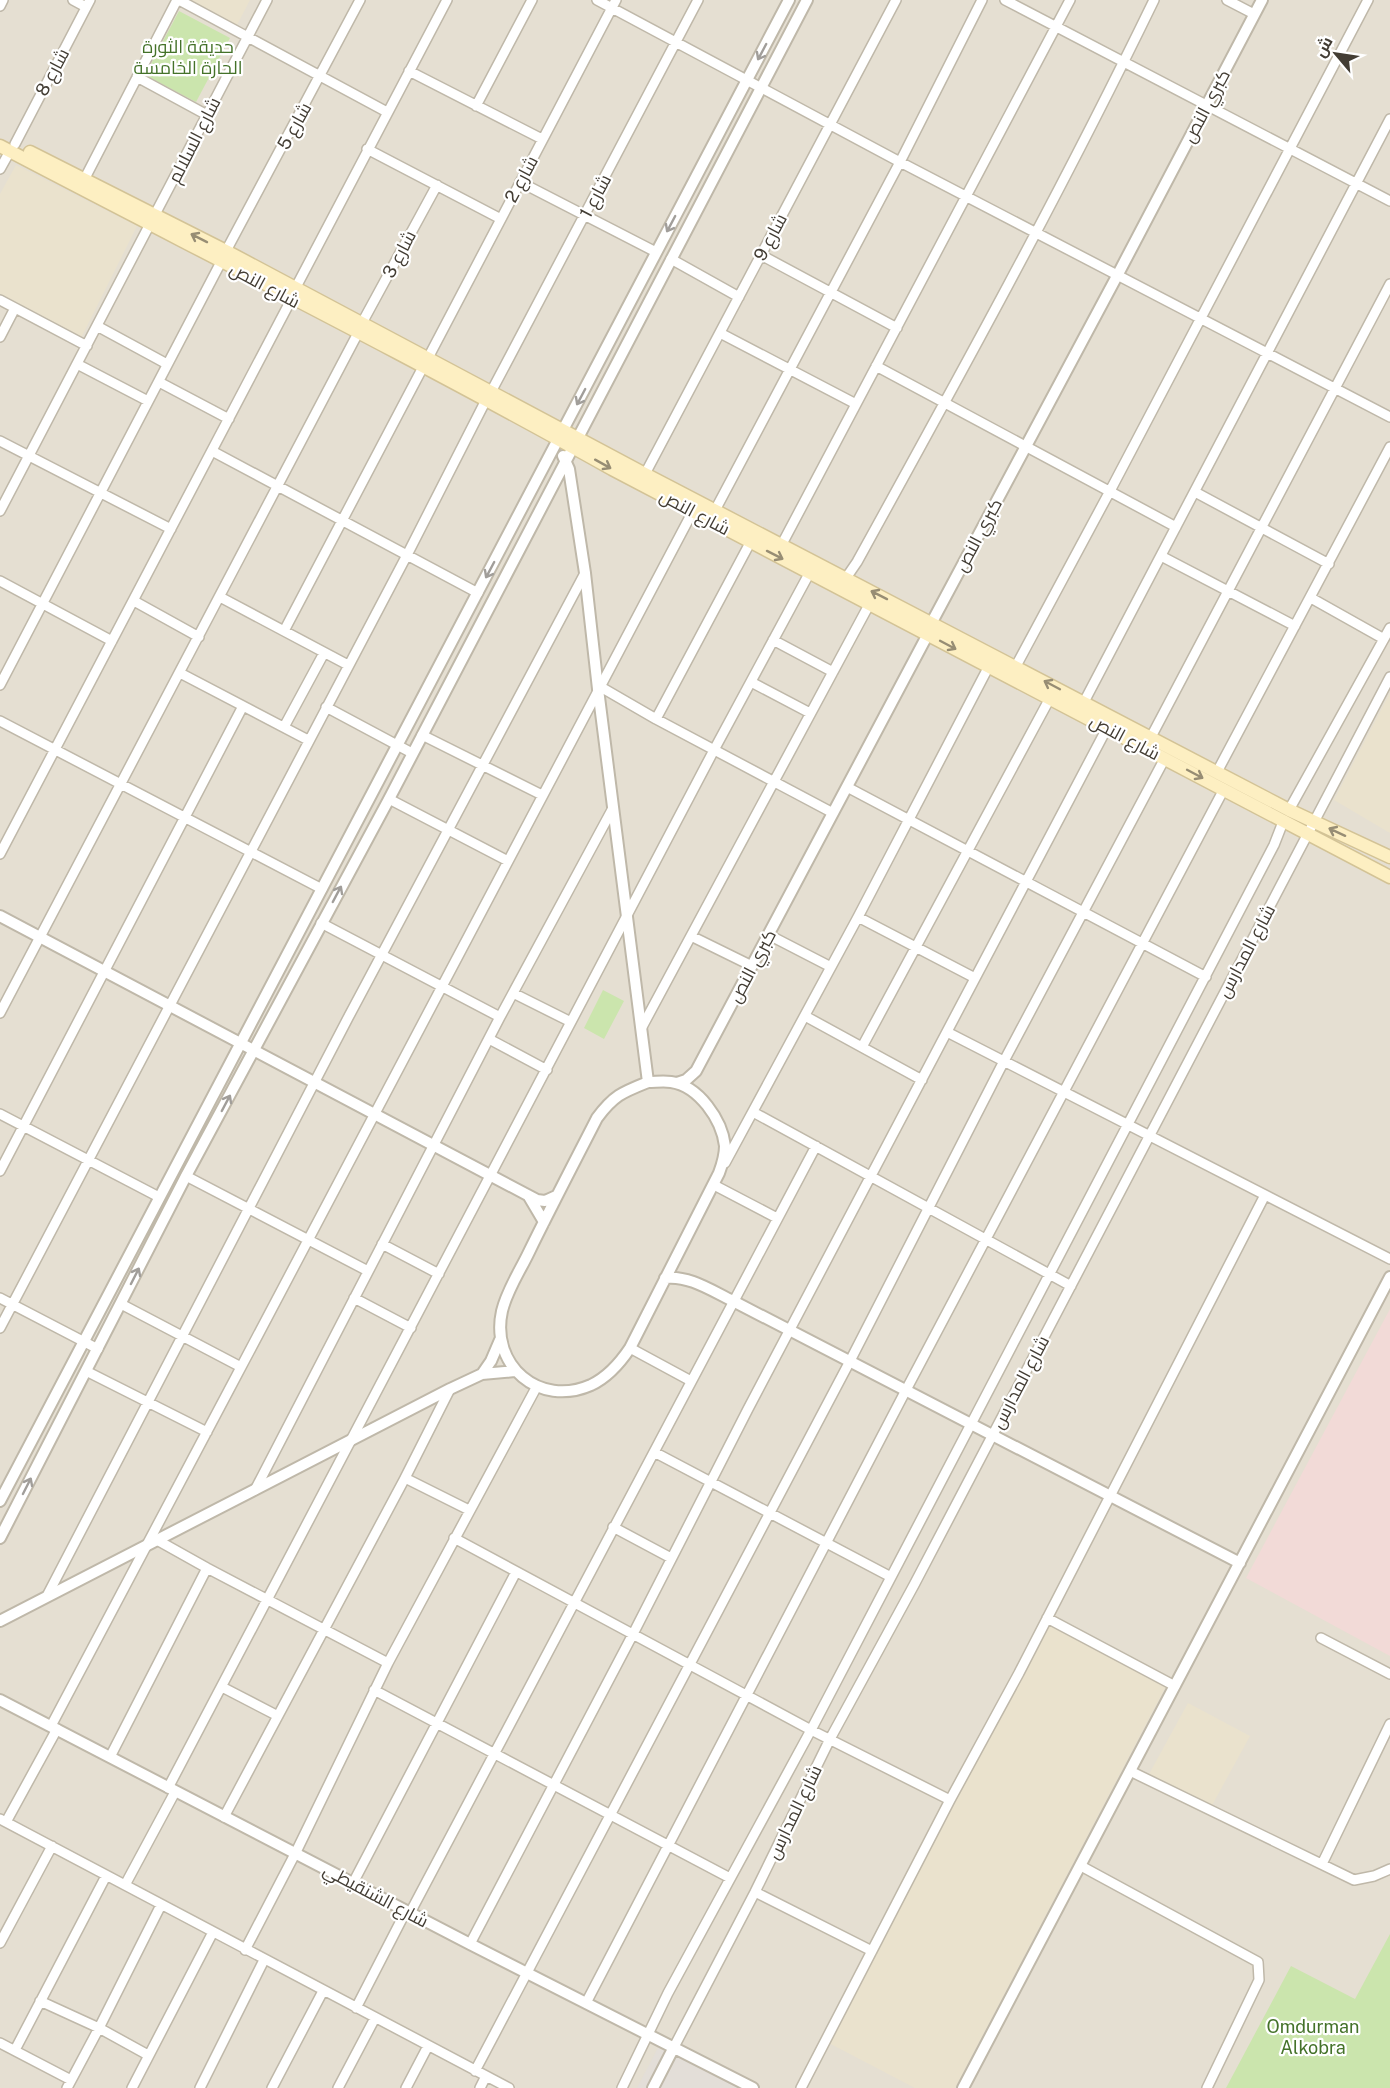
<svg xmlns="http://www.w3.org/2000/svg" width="1390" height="2088" viewBox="0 0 1390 2088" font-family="'Public Sans',Cairo,sans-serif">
	<rect width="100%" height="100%" fill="#f1ede3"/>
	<!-- residential -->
	<path fill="#e5dfd2" d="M0,0h1390v2088h-1390z"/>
	<!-- industrial -->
	<path fill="#e3ded8" d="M661,2042l91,46h-115z"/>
	<!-- education -->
	<path fill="#eae2cd" d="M190,0h60l-13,25z
		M16,165l121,61 -56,112 -81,-43v-101z
		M1390,693v140l-56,-33z
		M1045,1622l121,64 -211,402h-40l-90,-47z
		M1188,1703l62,33 -40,73 -62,-33z"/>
	<!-- medical -->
	<path fill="#f2dad7" d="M1390,1309v347l-144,-78z"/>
	<!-- green -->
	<path fill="#cbe5ad" d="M179,11l51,27 -34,64 -51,-27z
		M603,990l21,11 -20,38 -20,-11z
		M1390,1934v154h-164l65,-122 64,33z"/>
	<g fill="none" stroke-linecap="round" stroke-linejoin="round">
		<defs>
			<path id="minor" d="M73,0l13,7
				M179,0l208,112
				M597,0l303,162 490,255
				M1005,0l385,201
				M1227,0l27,14
				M0,6l3,-6
				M409,71l133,68
				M137,77l70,38
				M476,106l56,-106
				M15,144l75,-144
				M367,149l134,70
				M0,169l10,-18
				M84,180l93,-180
				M520,182l136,70
				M226,251l134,-251
				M761,255l136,73
				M671,259l68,38
				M295,289l152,-289
				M0,300l87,46
				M362,323l75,-138
				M97,326l70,38
				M720,333l136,71
				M0,337l15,-29
				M428,358l188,-358
				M77,364l71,37
				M876,366l300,161
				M159,382l70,37
				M491,392l207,-392
				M0,441l171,88
				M212,451l266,142
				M645,474l251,-474
				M1195,492l134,72
				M0,511l267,-511
				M712,516l188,-354 82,-162
				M782,544l288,-544
				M1161,556l134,70
				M846,578l11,-16c102,-185 205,-372 297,-562
				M0,581l112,60
				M220,597l128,68
				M1311,598l73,41
				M134,601l65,36
				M284,631l139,-264
				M773,640l60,32
				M1016,666l94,-175 258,-491
				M180,673l128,67
				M751,682l59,31
				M0,685l221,-423
				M599,686l57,33 177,94
				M1084,702l306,-583
				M326,707l86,46
				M656,719l95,-178
				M0,721l322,168
				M284,727l40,-74
				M422,735l120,60
				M1151,737l239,-453
				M1217,772l173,-325
				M847,787l359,190
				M389,799l119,62
				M1289,810l101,-182
				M0,854l292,-556
				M858,917l117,61
				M321,923l179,94
				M769,935l62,32
				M691,936l61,30
				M513,993l58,29
				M0,1013l358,-680
				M805,1016l117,64
				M642,1027l228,-424
				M947,1032l443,227
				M489,1039l58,31
				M862,1047l188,-349
				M753,1112l318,174
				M0,1114l159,83
				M725,1163l133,-246 131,-251
				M0,1171l243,-465
				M186,1176l182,95
				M714,1185l63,33
				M382,1244l57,30
				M0,1298l98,51
				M354,1298l57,30
				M121,1304l120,63
				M0,1328l407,-773 79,-155
				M630,1348l61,33
				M86,1371l121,61
				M654,1452l237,125
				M405,1478l64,32
				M255,1490l245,-473 113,-209
				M613,1527l58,31
				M454,1538l357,192 139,70
				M157,1540l50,28 181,95
				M48,1594l301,-578 236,-443
				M1047,1618l128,68
				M1321,1638l69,36
				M222,1687l56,29
				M374,1690l356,188
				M51,1726c216,-404 425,-812 642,-1215
				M110,1757l97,-189
				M1130,1771l224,109 20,-4 16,-7
				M168,1788l546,-1038 96,-178
				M224,1817l181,-339 45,-89
				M0,1819l509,269
				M6,1822l51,-93
				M1322,1864l68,-140
				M1081,1866l177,96 1,18 -52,108
				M353,1883l163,-311
				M125,1885l50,-93
				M755,1892l117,59
				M410,1913l406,-767
				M0,1943l52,-97
				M470,1944l163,-310 115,-225 359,-681
				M245,1950l51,-98 92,-189 149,-277
				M40,2001l59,27 49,27
				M586,2003l320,-613 318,-601
				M356,2008l50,-97
				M0,2043l71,37
				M674,2047l81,-155 75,-153 84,-154 476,-908
				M15,2050l91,-174
				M475,2071l375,-710 154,-300 161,-303
				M67,2088l32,-60 62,-123
				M132,2088l81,-156
				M200,2088l64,-128
				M272,2088l51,-97
				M338,2088l37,-70
				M406,2088l22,-42
				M480,2088l6,-12
				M622,2088l46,-95 143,-263 463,-885 9,-23
				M801,2088l149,-288 69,-127 246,-478"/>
			<path id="tertiary" d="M563,456l6,13 16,104 13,116 50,393
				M0,916l537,284 8,1 11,-5
				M648,1082c8,0 16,-1 23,0 28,4 51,38 54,64 0,10 -3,19 -6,27l-89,175c-10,15 -22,29 -39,37 -52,23 -101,-20 -89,-74 5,-21 18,-40 27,-59 22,-45 45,-89 68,-134 17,-23 26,-26 51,-36z
				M677,1083l9,-3 10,-9 232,-437 4,-12 185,-346 145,-276
				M528,1195l16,27
				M665,1278c24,-3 47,13 68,23l507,262
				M482,1374l9,-13 9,-21
				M0,1501l789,-1501
				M0,1538l186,-362 203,-377 418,-799
				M0,1621l450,-232 32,-15 33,-3
				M0,1700l470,244 283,144
				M653,2088l21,-41
				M963,2088l427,-811"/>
			<path id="secondary" d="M0,146c204,107 410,210 612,323l778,408
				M30,152l196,99 419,223 644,336 101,47"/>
		</defs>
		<!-- minor casing -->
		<use href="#minor" stroke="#bfb8a9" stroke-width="12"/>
		<!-- tertiary casing -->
		<use href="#tertiary" stroke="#bfb8a9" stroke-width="14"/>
		<!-- secondary casing -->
		<use href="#secondary" stroke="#d3c396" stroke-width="15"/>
		<!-- minor -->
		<use href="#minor" stroke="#fff" stroke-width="9"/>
		<!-- tertiary -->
		<use href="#tertiary" stroke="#fff" stroke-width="10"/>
		<!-- secondary -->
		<use href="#secondary" stroke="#fdefc2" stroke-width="12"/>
	</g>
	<!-- one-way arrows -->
	<defs><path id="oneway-shaft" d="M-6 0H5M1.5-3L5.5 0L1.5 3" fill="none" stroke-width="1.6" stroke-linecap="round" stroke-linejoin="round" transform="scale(1.5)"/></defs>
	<g stroke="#a19e9a">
		<use href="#oneway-shaft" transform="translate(762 52) rotate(118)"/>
		<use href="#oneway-shaft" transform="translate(671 224) rotate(118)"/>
		<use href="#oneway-shaft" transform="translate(581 397) rotate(118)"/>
		<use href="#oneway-shaft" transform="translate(490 570) rotate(118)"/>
		<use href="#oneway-shaft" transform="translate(337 894) rotate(-62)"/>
		<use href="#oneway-shaft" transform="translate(226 1103) rotate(-62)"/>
		<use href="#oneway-shaft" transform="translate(135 1276) rotate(-63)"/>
		<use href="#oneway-shaft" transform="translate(27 1486) rotate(-63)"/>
	</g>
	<g stroke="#978d74">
		<use href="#oneway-shaft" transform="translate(199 238) rotate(-153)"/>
		<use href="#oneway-shaft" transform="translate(603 464) rotate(29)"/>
		<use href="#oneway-shaft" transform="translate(775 555) rotate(27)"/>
		<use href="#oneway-shaft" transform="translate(879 595) rotate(-153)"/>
		<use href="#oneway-shaft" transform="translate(948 645) rotate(28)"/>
		<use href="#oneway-shaft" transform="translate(1052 685) rotate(-152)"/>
		<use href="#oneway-shaft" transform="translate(1195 774) rotate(28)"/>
		<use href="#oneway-shaft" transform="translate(1337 832) rotate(-155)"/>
	</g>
	<g text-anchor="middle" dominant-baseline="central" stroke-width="4.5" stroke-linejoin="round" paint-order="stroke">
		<!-- park labels -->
		<g font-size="18" fill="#447229" stroke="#fff">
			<text x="188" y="46">حديقة الثورة<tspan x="188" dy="21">الحارة الخامسة</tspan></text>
			<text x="1313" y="2026">Omdurman<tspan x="1313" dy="21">Alkobra</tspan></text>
		</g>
		<!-- street labels -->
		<g font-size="18" fill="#433d34" stroke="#fff">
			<text transform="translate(52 72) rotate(-62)">شارع 8</text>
			<text transform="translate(1206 106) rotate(-62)">كبري النص</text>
			<text transform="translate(294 126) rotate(-61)">شارع 5</text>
			<text transform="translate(194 140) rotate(-63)">شارع السلالم</text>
			<text transform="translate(521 179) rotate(-62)">شارع 2</text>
			<text transform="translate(595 196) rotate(-62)">شارع 1</text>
			<text transform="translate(770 237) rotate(-62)">شارع 9</text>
			<text transform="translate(399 254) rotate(-62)">شارع 3</text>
			<text transform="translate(265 285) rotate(28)">شارع النص</text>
			<text transform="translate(695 512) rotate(28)">شارع النص</text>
			<text transform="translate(978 535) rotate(-62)">كبري النص</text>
			<text transform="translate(1125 737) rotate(28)">شارع النص</text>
			<text transform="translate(1246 951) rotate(-62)">شارع المدارس</text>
			<text transform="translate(752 966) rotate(-62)">كبري النص</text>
			<text transform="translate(1020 1382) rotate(-62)">شارع المدارس</text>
			<text transform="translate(794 1812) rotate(-64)">شارع المدارس</text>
			<text transform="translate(376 1895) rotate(28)">شارع الشنقيطي</text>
		</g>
	</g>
	<!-- north arrow -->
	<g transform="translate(1336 54) rotate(299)" stroke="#ffffff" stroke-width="4.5" paint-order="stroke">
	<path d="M0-4.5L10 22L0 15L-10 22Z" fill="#433d34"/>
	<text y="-9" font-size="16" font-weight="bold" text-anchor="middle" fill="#433d34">ش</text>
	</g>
</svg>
